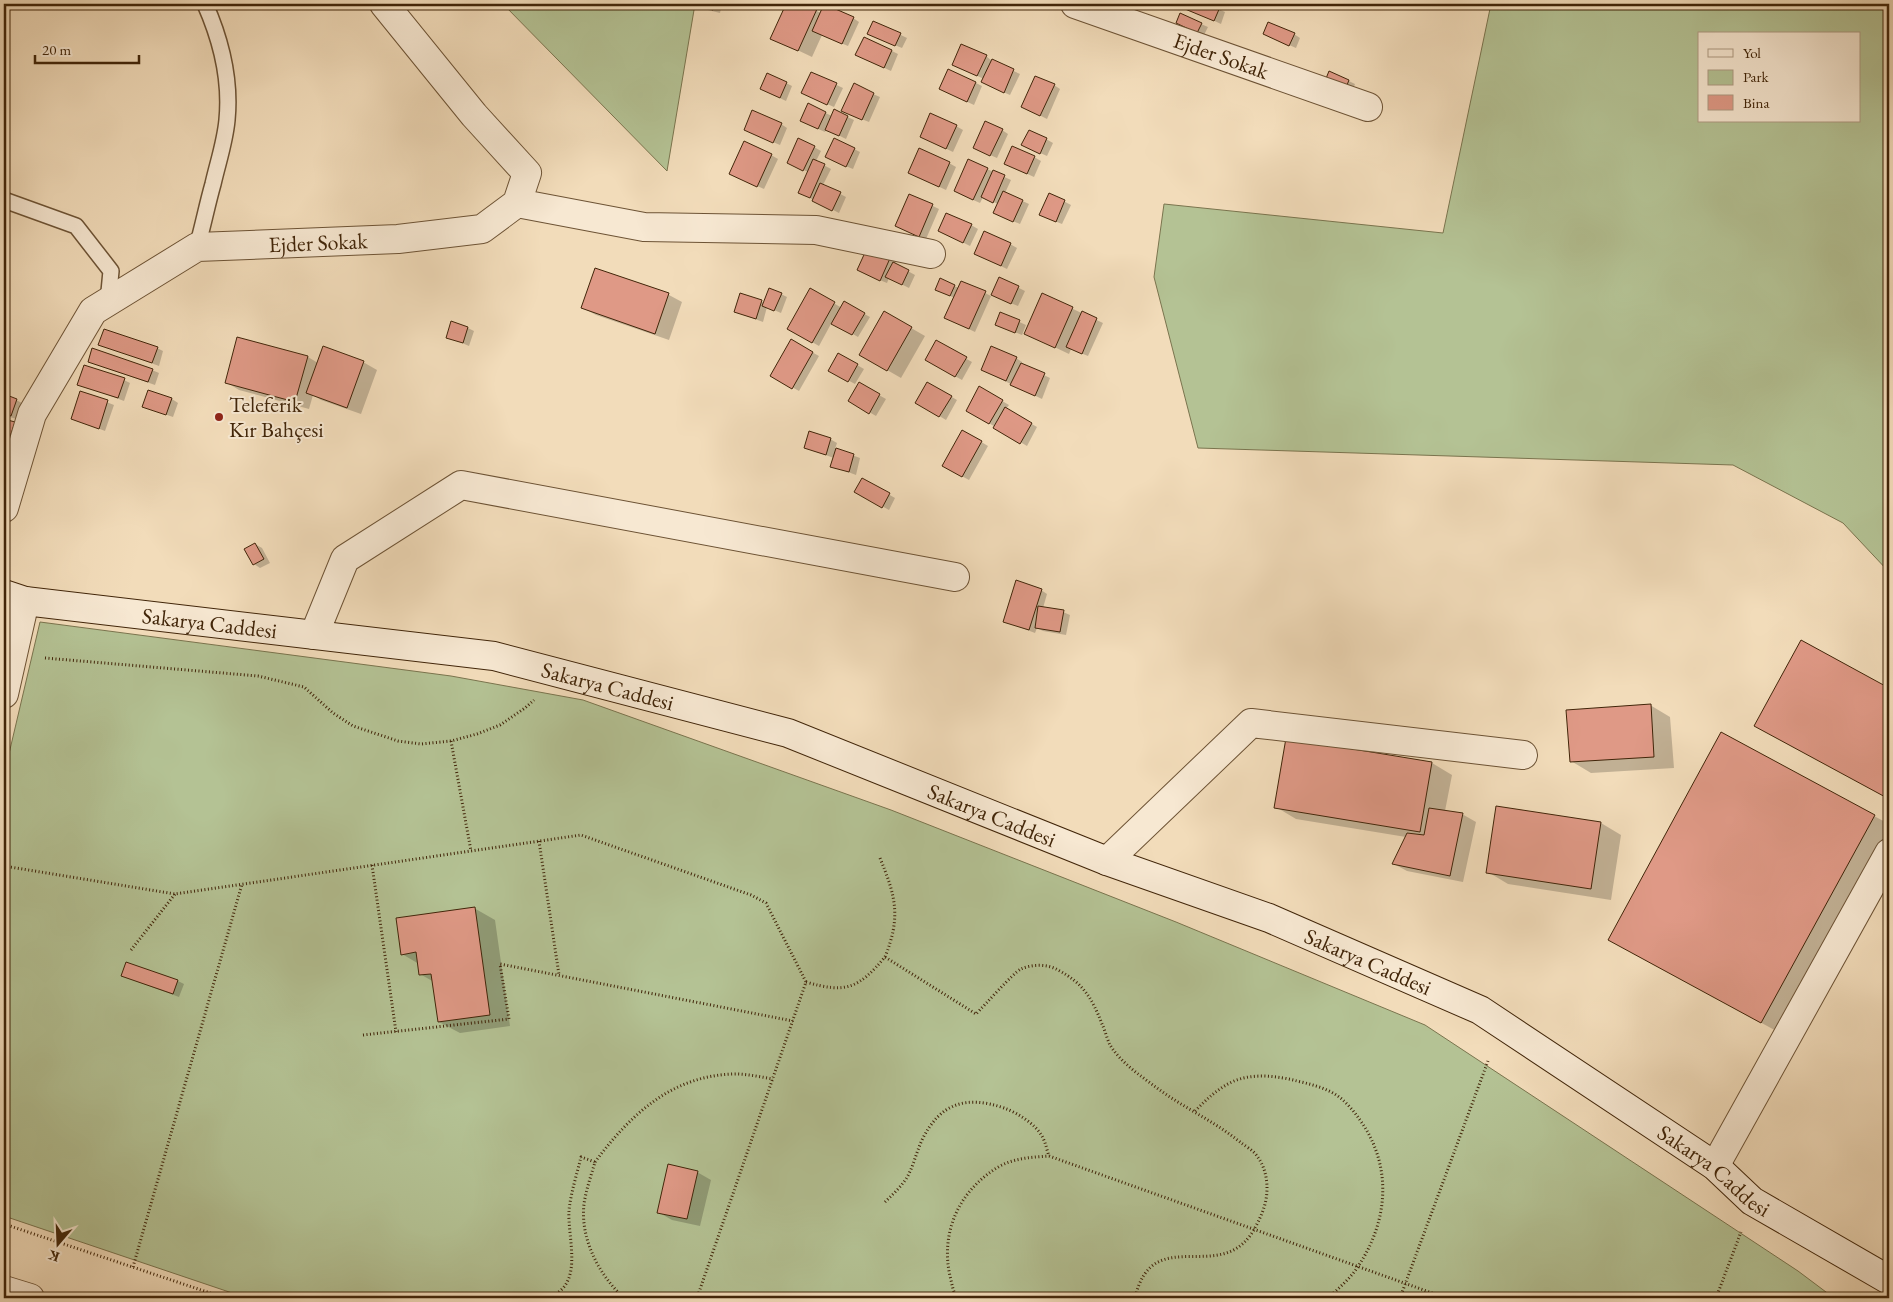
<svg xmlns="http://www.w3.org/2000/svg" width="1893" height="1302" viewBox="0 0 1893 1302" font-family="'EB Garamond',serif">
	<rect width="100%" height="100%" fill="#f2dcba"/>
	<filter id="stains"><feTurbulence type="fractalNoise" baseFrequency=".004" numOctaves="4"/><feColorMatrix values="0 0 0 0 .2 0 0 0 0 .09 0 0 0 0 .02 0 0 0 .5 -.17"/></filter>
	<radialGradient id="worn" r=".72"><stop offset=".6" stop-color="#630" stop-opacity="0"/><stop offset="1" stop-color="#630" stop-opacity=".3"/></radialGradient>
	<!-- green -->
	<path fill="#b4c294" stroke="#7a744e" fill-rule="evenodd" d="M503,4h192l-28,167z
		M1491,4h398v568l-46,-49 -110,-58 -535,-17 -44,-171 10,-73 279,29zM1699,34h160v87h-160z
		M40,622l411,54 132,24 308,110 285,112 249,103 373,246 36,27h-1587l-243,-82v-441z"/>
	<!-- shadow -->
	<path fill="#0003" d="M702,4h20l-2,9 -12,-3 -7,-4z
		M787,4h15l19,9 32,5 6,4 -11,24 -26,-11 -10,22 -40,-19z
		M879,4h17l-3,6z
		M1189,4h19l17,8 -4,12 -34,-16z
		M874,22l33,16 -5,10 -27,-11z
		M1201,24l7,3 -4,8 -20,-8z
		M1294,34l6,4 -4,10 -25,-11z
		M892,51l6,3 -7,17 -28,-13z
		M986,56l6,5 28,13 -10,21 -21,-9 -5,-7 -24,-11z
		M1330,72l25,12 -3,8z
		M811,73l32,15 -9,19 -25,-11z
		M786,83l6,3 -6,15 -19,-9z
		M976,83l6,3 -8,19 -28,-13z
		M1054,85l6,4 -13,30 -18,-9z
		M873,94l7,3 -11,25 -20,-8z
		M808,105l24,11 3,-5 19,9 -8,19 -20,-10 -1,3 -18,-8z
		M781,124l6,4 -7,17 -28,-12z
		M956,126l7,4 -10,22 -25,-12z
		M1002,130l6,4 -11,24 -16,-7z
		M1046,139l7,4 -6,13 -18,-8z
		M814,147l7,4 -5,10 15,8 -8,16 23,12 -7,16 -33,-17 2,-24 -13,-6z
		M854,149l6,3 -7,17 -20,-8z
		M771,155l7,4 -14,30 -27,-12z
		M1034,157l7,4 -7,16 -22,-10z
		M949,163l7,4 -10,23 -30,-14z
		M987,169l24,11 -6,13 24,11 -9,20 -19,-8 -3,-12 -15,-7 -3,6 -18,-8z
		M1050,194l21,11 -9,19 -15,-6z
		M910,195l29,14 -13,30 -23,-10z
		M971,225l7,4 -8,17 -24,-12z
		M1010,244l7,4 -10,21 -27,-13z
		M890,257l6,4 -1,3 20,11 -6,13 -20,-10 -2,5 -22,-9z
		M596,269l73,26 13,7 -13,38 -73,-25 -13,-7z
		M999,278l26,13 -7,15 -20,-8z
		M954,286l5,2 26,5 6,3 -16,36 -23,-11 3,-23 -12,-5z
		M811,290l31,18 2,-5 26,14 -12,20 -26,-15 -13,24 -30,-17z
		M781,294l6,3 -6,16 -14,-6 -4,15 -27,-10 5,-17 24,8z
		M1043,295l60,28 -15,33 -17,-7 -2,5 -44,-21z
		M885,313l40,23 -24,42 -40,-23z
		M1001,314l25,11 -4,10 -25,-10z
		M468,328l6,3 -5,15 -21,-9z
		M792,341l27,15 -20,35 -27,-15z
		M936,342l36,20 -10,18 -36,-20z
		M100,344l57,4 6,3 -4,15z
		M838,354l26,15 -9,15 -26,-14z
		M308,357l10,6 45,-1 14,8 -16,44 -40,-14 -8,-5 -4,14 -70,-19 -13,-8z
		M1016,358l6,4 -1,2 29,14 -8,21 -60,-29z
		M89,362l63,8 7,3 -4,12z
		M124,380l6,3 -6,18 -45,-17z
		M927,383l30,17 -11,20 -30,-18z
		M859,384l27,15 -10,17 -26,-15z
		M980,388l29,17 -3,4 31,18 -10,19 -60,-36z
		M81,392l33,13 -9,26 -33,-13z
		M4,396l12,4 14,7 -5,15 -21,-7z
		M172,399l6,4 -5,14 -29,-10z
		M4,420l24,11 -9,25 -15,-5z
		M963,431l25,15 -19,34 -26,-14z
		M830,439l7,4 -2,6 25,9 -4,17 -24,-9 2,-8 -29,-10z
		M862,479l33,19 -6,12 -34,-19z
		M255,544l7,4 8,15 -10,5 -6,-4z
		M1041,590l6,4 -4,14 20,4 7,3 -4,20 -23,-4 -6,-3 -2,5 -31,-12z
		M1801,642l88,48v109l-113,-62z
		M1650,705l20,12 4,51 -83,5 -20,-12z
		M1432,763l20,12 -7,36 17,3 14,8 -13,60 -56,-11 -13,-7 12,-27 -110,-18 -20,-12z
		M1497,808l104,15 20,12 -10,65 -103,-16 -20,-12z
		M1874,816l15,8v12l-107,198 -153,-83z
		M474,908l21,12 15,106 -50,7 -21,-11 -5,-40 -14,-8 -1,-10 -17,-10z
		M122,976l56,5 6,3 -5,13z
		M697,1172l14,8 -11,46 -28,-6 -14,-8z"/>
	<!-- building -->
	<path fill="#df9986" stroke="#412509" d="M700,4h15l-2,6 -13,-4z
		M786,4h19l12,5 -19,42 -28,-12z
		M824,4l30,13 -12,27 -30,-13z
		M1187,4h24l9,3 -6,14 -29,-12z
		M1180,13l22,10 -5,10 -21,-10z
		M873,21l28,12 -6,13 -28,-12z
		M1268,22l27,11 -6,13 -26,-12z
		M864,37l28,13 -8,18 -29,-13z
		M961,44l26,11 -10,21 -25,-11z
		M992,59l22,10 -10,24 -23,-11z
		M948,69l28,13 -9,20 -28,-13z
		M1329,71l20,9 -4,10 -20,-9z
		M811,72l26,11 -10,22 -26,-12z
		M767,73l20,9 -7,16 -20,-9z
		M1035,76l20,8 -15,32 -19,-9z
		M854,83l20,10 -12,27 -21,-9z
		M808,103l18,9 -8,17 -18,-8z
		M834,109l14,7 -9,20 -14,-6z
		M752,110l30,13 -9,20 -29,-13z
		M930,113l27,12 -11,24 -26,-12z
		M985,121l18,8 -13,27 -17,-8z
		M1029,130l18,8 -7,16 -19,-9z
		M798,138l17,8 -12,25 -16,-8z
		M834,138l21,10 -9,19 -21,-10z
		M744,141l28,13 -15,33 -28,-13z
		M1012,146l23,10 -8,18 -23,-10z
		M919,148l31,14 -11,25 -31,-14z
		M813,159l12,5 -15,34 -12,-5z
		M968,159l20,9 -15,32 -19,-9z
		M993,170l12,5 -12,28 -12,-6z
		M820,183l21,9 -9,19 -20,-10z
		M1003,191l20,9 -10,22 -20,-9z
		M1049,193l16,7 -9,22 -17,-7z
		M909,194l24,10 -14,33 -24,-11z
		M946,213l26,11 -9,19 -25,-12z
		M984,231l27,12 -10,23 -27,-12z
		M868,246l23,10 -11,25 -23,-11z
		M893,262l16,8 -7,15 -17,-8z
		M595,268l74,25 -14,41 -74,-26z
		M999,277l20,9 -8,18 -20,-9z
		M940,278l15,7 -5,11 -15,-6z
		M961,281l25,10 -17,38 -25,-11z
		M769,288l13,5 -8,18 -12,-5z
		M810,288l25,14 -23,41 -25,-14z
		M740,293l22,7 -6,19 -22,-7z
		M1042,293l31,14 -18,41 -31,-14z
		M844,301l21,12 -13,22 -21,-11z
		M884,311l28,16 -25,44 -28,-16z
		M1082,311l15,7 -15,36 -16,-7z
		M1000,312l20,8 -5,13 -20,-8z
		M451,321l17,6 -5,16 -17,-5z
		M104,329l54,18 -6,16 -54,-18z
		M237,337l71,19 -13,46 -70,-19z
		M791,339l22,13 -21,37 -22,-13z
		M936,340l31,17 -12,20 -30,-17z
		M323,346l41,15 -17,47 -41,-15z
		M991,346l26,11 -11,24 -25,-11z
		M92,348l61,21 -5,13 -60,-20z
		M838,353l20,11 -10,18 -20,-11z
		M1021,363l24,10 -10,23 -25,-11z
		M84,365l41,13 -7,20 -41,-13z
		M859,382l21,12 -11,20 -21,-13z
		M927,382l25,14 -13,21 -24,-14z
		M979,386l24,14 -14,24 -23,-13z
		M148,390l24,8 -6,17 -24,-8z
		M80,391l28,9 -9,29 -28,-10z
		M4,394l13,5 -6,17 -7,-3z
		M1005,407l27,16 -12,21 -27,-16z
		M4,419l11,3 -9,27 -2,-1z
		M962,430l20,11 -20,36 -20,-11z
		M809,431l22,7 -5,17 -22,-7z
		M836,448l18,6 -5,18 -19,-5z
		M862,478l28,15 -8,15 -28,-16z
		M255,543l9,16 -11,6 -9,-16z
		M1016,580l26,9 -13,41 -26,-8z
		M1038,606l26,4 -4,22 -25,-4z
		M1801,640l88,48v111l-135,-73z
		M1651,704l3,53 -84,5 -4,-52z
		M1721,732l154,83 -114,208 -153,-83z
		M1286,738l146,24 -12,70 -146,-24z
		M1496,806l105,16 -10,67 -105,-16z
		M1429,808l34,5 -13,63 -58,-12 15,-31 17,2z
		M475,907l15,108 -52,7 -7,-48 -12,1 -3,-23 -15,3 -5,-37z
		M126,962l52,18 -5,14 -52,-18z
		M668,1164l30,7 -11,48 -30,-6z"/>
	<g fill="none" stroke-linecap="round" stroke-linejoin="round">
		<defs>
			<path id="lane" d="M4,200l72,26 35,45 -3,31
				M197,247c6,-21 10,-42 16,-63 5,-22 12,-42 14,-64 4,-41 -6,-80 -22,-116"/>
			<g id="street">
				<path id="s1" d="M1075,4l293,103"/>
				<path d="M517,203l127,24 172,3 115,24"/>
				<path id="s2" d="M4,508l28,-94 61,-103 104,-64 201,-8 84,-10 35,-26 10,-30 -53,-58 -90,-111"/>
				<path d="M314,635l31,-76 116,-74 494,92"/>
				<path d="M4,694l21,-93"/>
				<path d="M1107,861l144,-138 272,32"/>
				<path d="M1715,1166l174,-313"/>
				<path d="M4,1290l26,8"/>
			</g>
			<g id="secondary">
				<path id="s3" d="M4,594l21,7 469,55 294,77 319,128 162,57 211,92 235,156 37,35 137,79"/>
			</g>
		</defs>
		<!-- lane casing -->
		<use href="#lane" stroke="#6d5335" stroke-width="18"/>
		<!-- street casing -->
		<use href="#street" stroke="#6d5335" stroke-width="30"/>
		<!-- secondary casing -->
		<use href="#secondary" stroke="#412509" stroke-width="30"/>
		<!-- path -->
		<path stroke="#412509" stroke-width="3" stroke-dasharray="1 2.5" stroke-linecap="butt" d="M45,658l213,18 46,11 29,26 20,13 45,15 23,3 30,-3 26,-7 23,-9 25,-17 9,-8
			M451,741l20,110
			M539,841l20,134
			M880,858c16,39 21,59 5,99
			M372,865l24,167
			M4,866l171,28 406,-59 170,60 15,8 40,79 -109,316
			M131,950l44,-56
			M806,982c40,12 53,6 79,-25l91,57c8,-8 38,-42 45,-45 11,-5 27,-5 37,1 25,13 34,28 44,54 3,6 5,15 8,21 11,18 31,31 47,43 27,20 57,33 83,54 5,4 13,8 17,14 7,9 10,21 10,32 0,14 -4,24 -10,36 -32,67 -104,-5 -122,74
			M363,1035l146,-16 -9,-55 293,57
			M1195,1111c12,-12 23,-23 39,-30 19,-8 44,-5 63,0 13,3 25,6 36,12 11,6 20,17 27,27 32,45 29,99 -1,145 -8,13 -20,23 -31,33
			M595,1162c35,-47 77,-87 140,-88 13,0 26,3 38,5
			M885,1202c7,-7 15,-14 21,-23 7,-11 10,-26 16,-39 18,-37 44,-45 82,-32 14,5 33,17 39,30 3,6 4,13 6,18l397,142
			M4,1224l221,74
			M133,1267l109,-383
			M504,1298l4,-2 11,2
			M546,1298c40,-11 21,-59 23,-88 2,-18 8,-36 12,-53l14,5c-4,14 -9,28 -11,42 -4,35 15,71 40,94
			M957,1298c-4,-6 -5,-14 -7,-22 -10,-45 10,-87 50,-110 15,-8 33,-9 49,-10
			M1400,1298l88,-237
			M1716,1298l25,-66"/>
		<!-- lane -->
		<use href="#lane" stroke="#f7e8d2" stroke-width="15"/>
		<!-- street -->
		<use href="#street" stroke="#f7e8d2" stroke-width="28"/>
		<!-- secondary -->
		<use href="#secondary" stroke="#f7e8d2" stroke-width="28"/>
	</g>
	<!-- markers -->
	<circle fill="#8f2418" stroke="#f7e8d2" stroke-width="2" cx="219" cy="417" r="5"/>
	<g text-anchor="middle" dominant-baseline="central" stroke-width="4" stroke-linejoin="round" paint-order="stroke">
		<!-- street labels -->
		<g font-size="22" fill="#412509" stroke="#f7e8d2">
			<text stroke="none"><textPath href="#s1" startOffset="155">Ejder Sokak</textPath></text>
			<text stroke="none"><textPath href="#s2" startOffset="461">Ejder Sokak</textPath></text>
			<text stroke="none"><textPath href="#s3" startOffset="208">Sakarya Caddesi</textPath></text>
			<text stroke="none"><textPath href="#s3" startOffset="612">Sakarya Caddesi</textPath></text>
			<text stroke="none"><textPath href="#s3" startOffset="1018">Sakarya Caddesi</textPath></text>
			<text stroke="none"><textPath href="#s3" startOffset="1422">Sakarya Caddesi</textPath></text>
			<text stroke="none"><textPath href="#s3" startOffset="1828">Sakarya Caddesi</textPath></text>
		</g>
		<!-- poi labels -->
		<g font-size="22" fill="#412509" stroke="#f7e8d2" text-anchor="start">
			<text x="229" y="404">Teleferik<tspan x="229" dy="25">Kır Bahçesi</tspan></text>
		</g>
	</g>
	<!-- margin -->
	<rect width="1893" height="1302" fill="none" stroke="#f2dcba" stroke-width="20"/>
	<rect x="5" y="5" width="1883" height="1292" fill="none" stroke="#412509" stroke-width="2.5"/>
	<rect x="10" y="10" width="1873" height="1282" fill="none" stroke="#412509"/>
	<!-- legend -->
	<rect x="1698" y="32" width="162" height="90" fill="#f7e8d2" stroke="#ae9a82"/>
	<rect x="1708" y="49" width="25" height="8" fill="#f7e8d2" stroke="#ae9a82"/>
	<text x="1743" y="58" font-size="15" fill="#412509">Yol</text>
	<rect x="1708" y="70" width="25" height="15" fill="#b4c294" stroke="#ae9a82"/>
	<text x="1743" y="82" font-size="15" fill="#412509">Park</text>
	<rect x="1708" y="95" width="25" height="15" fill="#df9986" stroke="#ae9a82"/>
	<text x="1743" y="108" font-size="15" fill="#412509">Bina</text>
	<!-- north arrow -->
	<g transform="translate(58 1244) rotate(199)" stroke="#f7e8d2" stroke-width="4" paint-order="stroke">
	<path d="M0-4L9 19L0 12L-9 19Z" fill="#412509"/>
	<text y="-8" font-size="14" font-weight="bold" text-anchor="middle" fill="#412509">K</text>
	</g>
	<!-- scale -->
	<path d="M35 55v8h104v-8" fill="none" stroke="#412509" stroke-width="2.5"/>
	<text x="42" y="55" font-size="15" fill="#412509" stroke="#f7e8d2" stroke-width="4" paint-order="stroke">20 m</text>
	<rect width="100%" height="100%" filter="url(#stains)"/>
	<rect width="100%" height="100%" fill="url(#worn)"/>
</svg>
